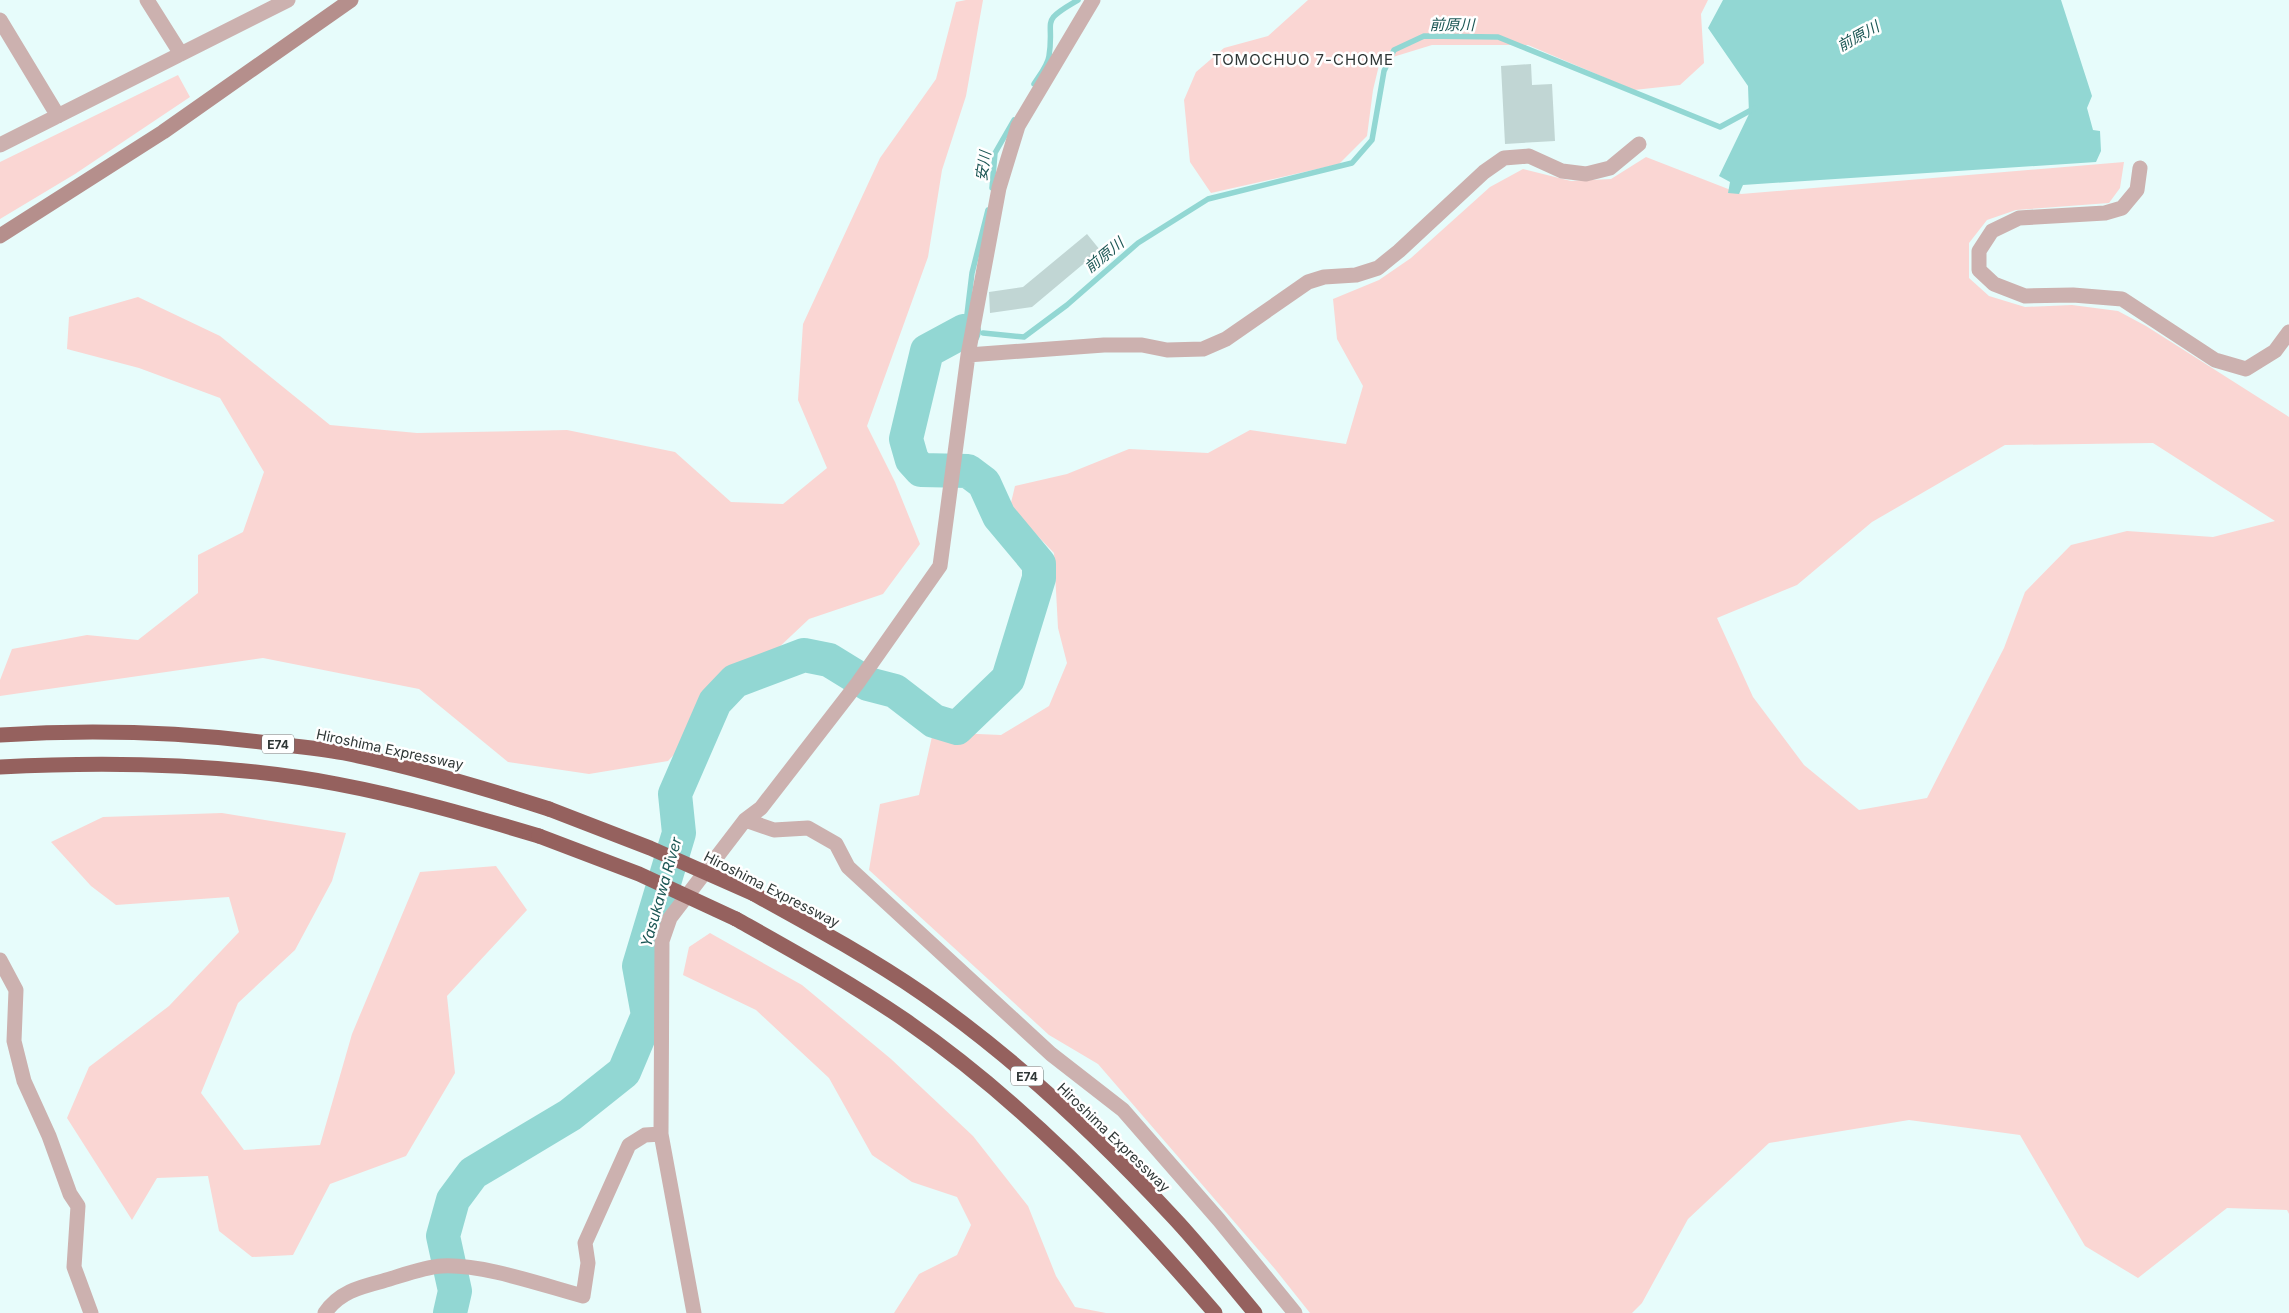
<svg xmlns="http://www.w3.org/2000/svg" width="2289" height="1313" viewBox="0 0 2289 1313" font-family="Inter,'Noto Sans JP',sans-serif">
	<rect width="100%" height="100%" fill="#e7fcfb"/>
	<!-- green -->
	<path fill="#fad6d3" fill-rule="evenodd" d="M966,0h17l-17,96 -24,74 -14,87 -61,169 28,56 25,62 -37,50 -74,25 -69,65 -72,77 -79,13 -81,-12 -89,-73 -156,-31 -263,38v-16l12,-31 75,-14 51,5 60,-47v-38l45,-23 21,-60 -44,-74 -81,-30 -72,-19 2,-32 69,-20 82,39 110,89 87,8 150,-3 108,22 56,50 52,2 44,-36 -29,-68 5,-76 77,-166 56,-79 20,-77z
		M1308,0h400l-7,14 3,49 -24,22 -46,5 -106,-45h-96l-52,16 -7,29 -6,46 -28,28 -128,29 -21,-31 -6,-62 12,-28 28,-24 44,-12z
		M178,75l12,22 -115,77 -75,45v-57z
		M1646,157l95,37 383,-32 -4,26 -11,15 -93,7 -29,10 -18,23v35l20,18 36,11 47,-2 46,6 28,15 143,91v797l-2,-4 -60,-2 -89,70 -53,-32 -65,-111 -111,-15 -140,23 -81,76 -46,84 -10,10h-322l-35,-44 -177,-205 -49,-29 -180,-165 11,-66 39,-9 14,-63 68,3 48,-29 18,-43 -9,-35 -4,-75 -44,-46 5,-21 52,-12 62,-25 79,4 42,-23 96,14 17,-58 -26,-47 -4,-40 46,-19 32,-22 79,-71 33,-18 48,12 40,-2zM2153,443l122,78 -62,16 -86,-6 -56,14 -46,47 -21,56 -77,150 -68,12 -55,-45 -51,-68 -36,-79 80,-33 75,-63 133,-77z
		M222,813l124,20 -14,48 -37,69 -57,53 -37,90 43,57 76,-5 32,-111 68,-162 76,-6 31,44 -80,86 8,77 -49,83 -76,28 -37,71 -41,2 -33,-26 -11,-55 -51,2 -25,42 -65,-102 22,-51 80,-61 70,-74 -10,-35 -113,8 -25,-19 -40,-44 52,-25z
		M710,933l92,52 89,74 82,77 55,70 28,70 19,31 31,6h-212l25,-39 38,-19 14,-30 -14,-28 -45,-15 -40,-27 -43,-77 -73,-68 -73,-35 6,-28z"/>
	<!-- water -->
	<path fill="#92d7d3" d="M1723,0h338l31,96 -5,12 6,22 7,1 1,20 -5,11 -353,23 -4,9 -11,-1 2,-11 -11,-6 30,-62 -1,-28 -40,-58z"/>
	<g fill="none" stroke-linecap="round" stroke-linejoin="round">
		<!-- stream -->
		<path stroke="#92d7d3" stroke-width="5.5" d="M1034,84c5,-8 14,-19 15,-28 6,-38 -11,-33 29,-56
			M992,188l3,-35 19,-33
			M965,331l7,-58 16,-63
			M983,333l41,4 43,-32 71,-62 70,-44 144,-36 20,-23 12,-69 10,-21 30,-14 74,1 222,90 35,-19"/>
		<!-- river -->
		<path stroke="#92d7d3" stroke-width="34" d="M450,1313l5,-22 -12,-55 10,-36 20,-27 97,-58 54,-43 24,-57 -9,-49 40,-133 -4,-39 40,-92 20,-21 69,-26 25,5 39,24 27,7 39,30 23,7 51,-49 31,-101v-14l-40,-48 -15,-33 -16,-12 -47,-1 -9,-10 -6,-21 21,-88 37,-20"/>
	</g>
	<!-- building -->
	<path fill="#c1d6d4" d="M1531,64l1,21 20,-1 3,57 -50,3 -4,-78z
		M1087,234l13,16 -68,57 -42,6 -1,-21 34,-5z"/>
	<g fill="none" stroke-linecap="round" stroke-linejoin="round">
		<!-- street -->
		<path stroke="#ccb1af" stroke-width="15" d="M147,0l34,54
			M0,20l58,96
			M0,145l288,-145
			M2140,168l-3,22 -15,18 -17,5 -86,5 -27,13 -13,20v19l15,14 31,12 48,-1 49,4 93,61 31,9 29,-18 14,-19
			M968,355l136,-10h38l25,5 36,-1 23,-10 82,-57 16,-5 32,-2 22,-7 21,-17 85,-79 20,-14 25,-2 33,15 24,3 24,-6 29,-24
			M745,820l29,10 34,-2 28,16 12,23 203,187 72,56 96,110 76,93
			M0,960l16,30 -2,51 10,40 25,55 21,58 8,12 -4,61 17,46
			M325,1313c14,-21 35,-26 58,-32 18,-5 40,-14 59,-15 42,-2 100,19 141,30l5,-33 -3,-20 44,-98 16,-10 16,-1
			M694,1313l-33,-179 1,-193 8,-23 75,-98 16,-12 96,-124 83,-118 28,-211 31,-167 19,-62 75,-126"/>
		<!-- secondary -->
		<path stroke="#b58f8c" stroke-width="15" d="M0,236l163,-104 188,-132"/>
		<!-- highway -->
		<path stroke="#95615e" stroke-width="15" d="M0,735c95,-6 189,-3 284,10 20,2 40,4 60,8 70,14 137,34 205,56
			M0,767c112,-6 226,-4 337,17 69,13 135,32 202,52
			M754,894c58,32 115,63 169,100 92,64 175,142 251,224 28,30 54,63 81,95
			M736,919c57,32 115,64 169,101 117,81 217,185 310,293"/>
		<!-- highway-bridge -->
		<path stroke="#95615e" stroke-width="15" d="M549,809l101,39 104,46
			M539,836l100,38 97,45"/>
	</g>
	<g text-anchor="middle" dominant-baseline="central" stroke-width="5" stroke-linejoin="round" paint-order="stroke">
		<!-- shield labels -->
		<g fill="#fff" stroke="#6d7372" stroke-width="1">
			<rect x="262" y="734.5" width="32" height="19" rx="4"/>
			<rect x="1011" y="1066.5" width="32" height="19" rx="4"/>
		</g>
		<g font-size="12" font-weight="bold" fill="#2f3736">
			<text x="278" y="744">E74</text>
			<text x="1027" y="1076">E74</text>
		</g>
		<!-- street labels -->
		<g font-size="14" fill="#2f3736" stroke="#fff">
			<text transform="translate(390 749) rotate(12)">Hiroshima Expressway</text>
			<text transform="translate(772 889) rotate(27)">Hiroshima Expressway</text>
			<text transform="translate(1114 1137) rotate(44)">Hiroshima Expressway</text>
		</g>
		<!-- water labels -->
		<g font-size="15" font-style="italic" fill="#1c5755" stroke="#fff">
			<text x="1452" y="24">前原川</text>
			<text transform="translate(1858 36) rotate(-29)">前原川</text>
			<text transform="translate(983 166) rotate(-82)">安川</text>
			<text transform="translate(1104 255) rotate(-39)">前原川</text>
			<text transform="translate(661 892) rotate(-74)">Yasukawa River</text>
		</g>
		<!-- neighbourhood labels -->
		<g font-size="15" letter-spacing="1" fill="#2f3736" stroke="#fff">
			<text x="1303" y="59">TOMOCHUO 7-CHOME</text>
		</g>
	</g>
</svg>
